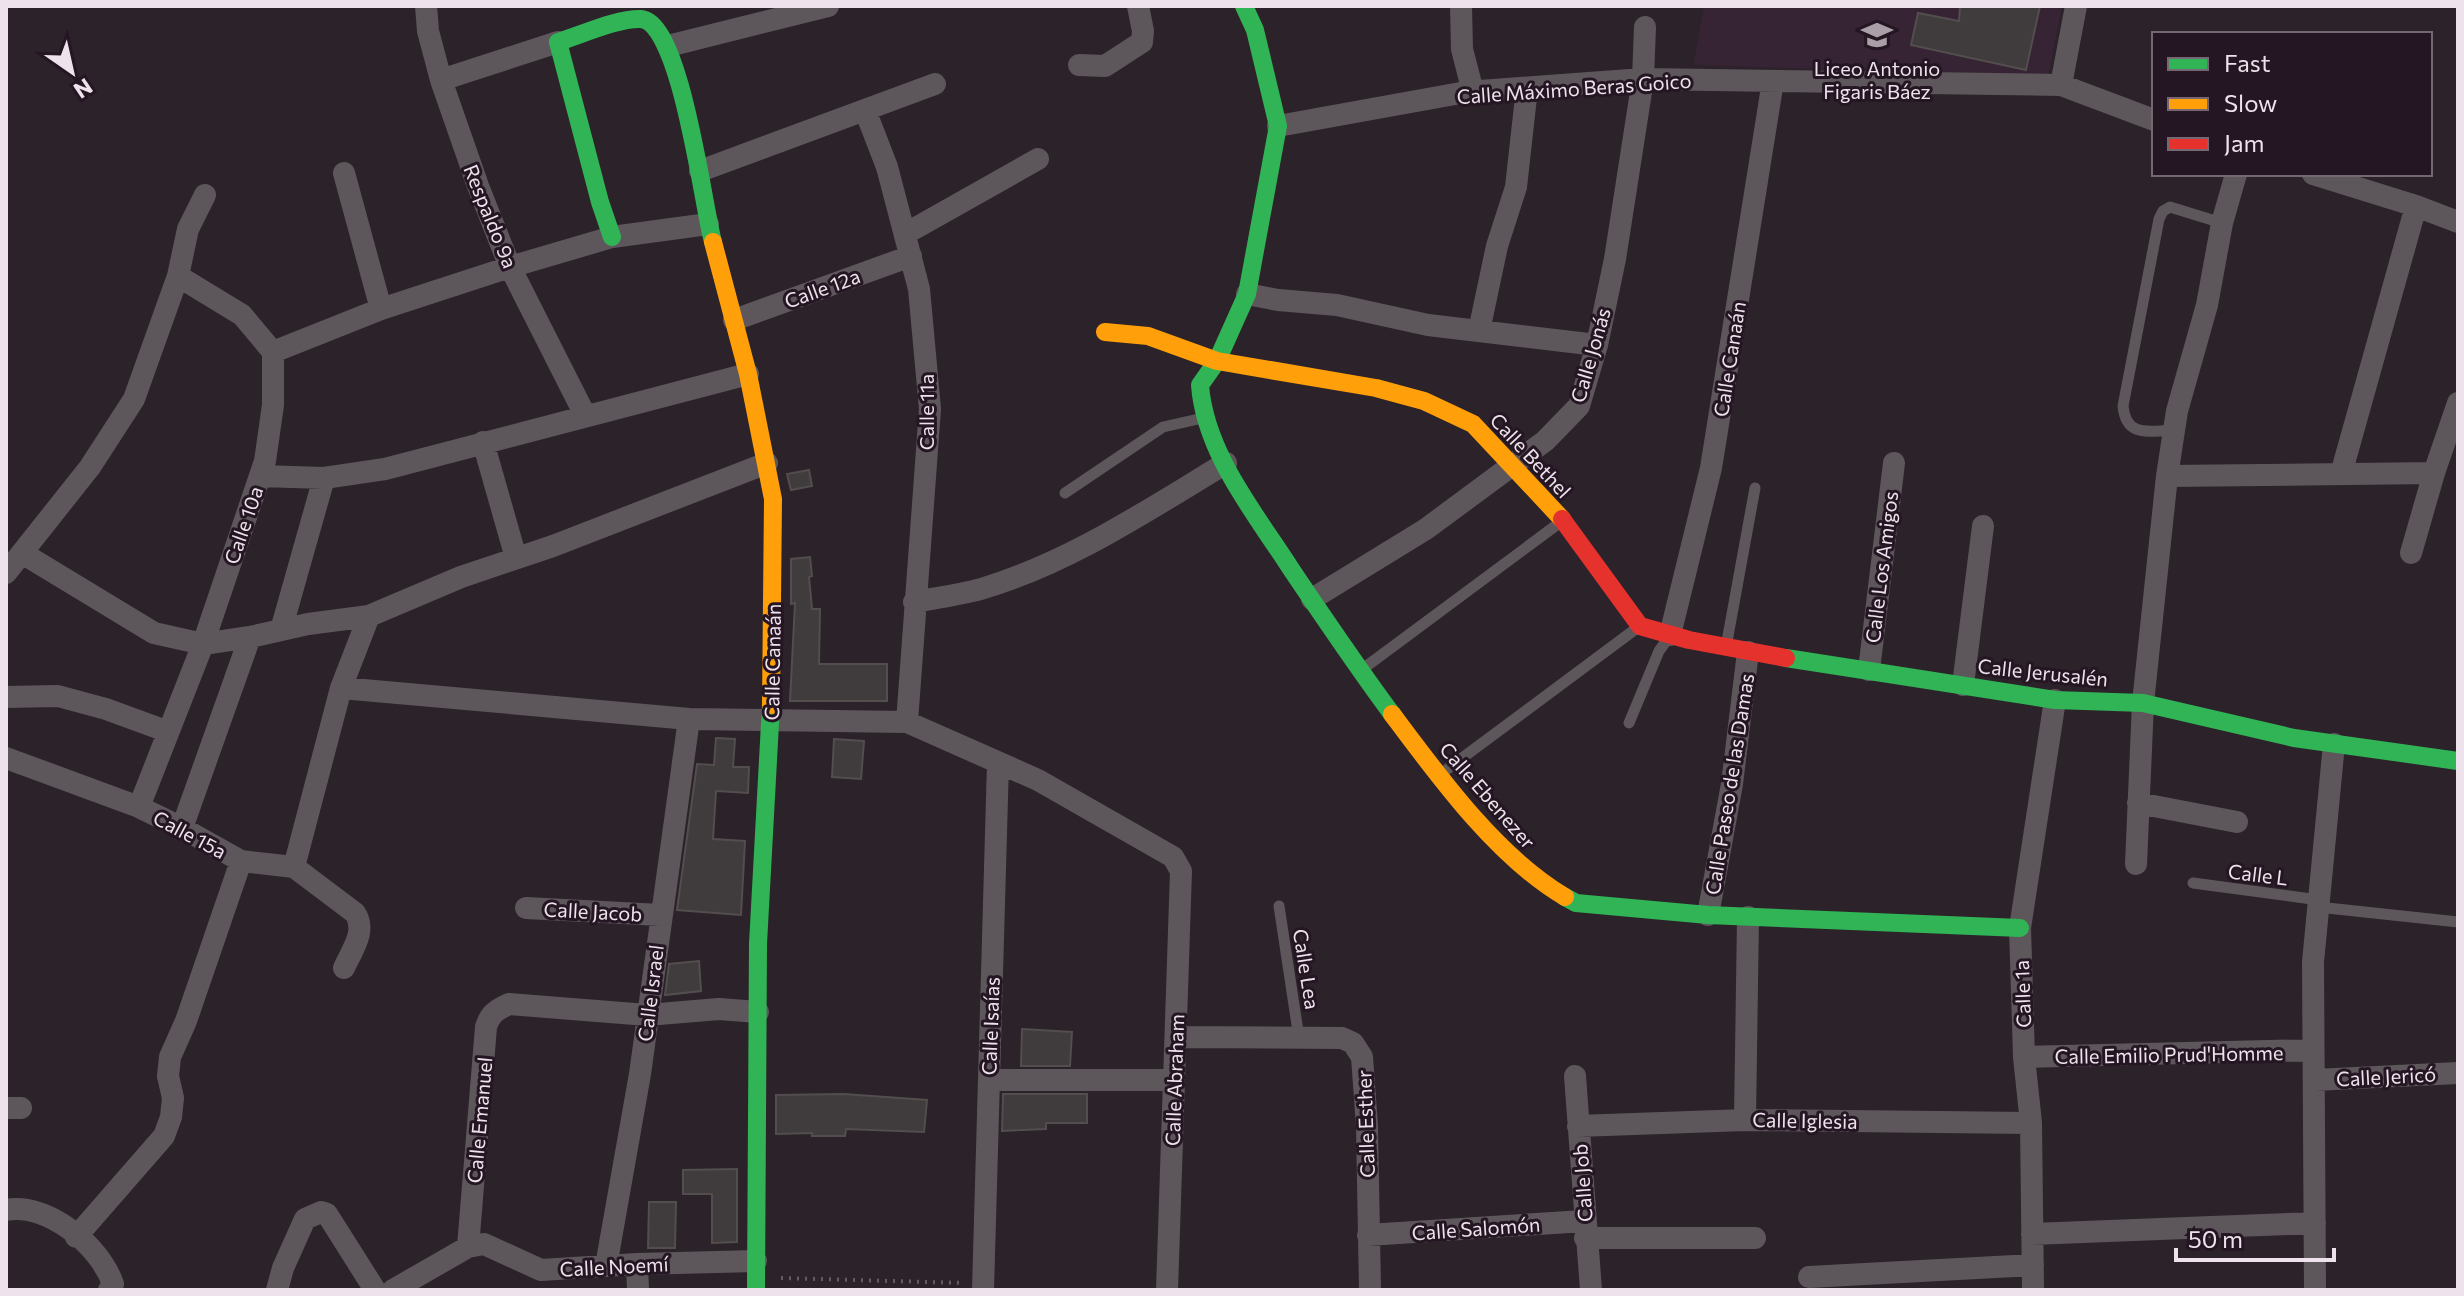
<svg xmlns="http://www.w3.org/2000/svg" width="2464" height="1296" viewBox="0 0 2464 1296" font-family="Commissioner,sans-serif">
	<rect width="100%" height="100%" fill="#2c222a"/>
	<!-- built -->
	<path fill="#362333" d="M1704,6h358l-14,70 -355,-11z"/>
	<!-- building -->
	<path fill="#403b3c" stroke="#524e4d" stroke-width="2" d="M1960,6h80l-14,64 -115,-25 7,-32 41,8z
		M809,470l3,16 -21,4 -4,-16z
		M810,557l2,19 -3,1 3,32h8l-1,55h68v37h-97l5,-98 -4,1v-45z
		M716,738l19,1 -2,28h16l-1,26 -32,-2 -3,48 32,2 -4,74 -64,-5 20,-146 17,1z
		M834,739l30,2 -3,38 -29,-2z
		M699,961l2,30 -36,4 4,-31z
		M1022,1029l50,3 -2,34h-49z
		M844,1094l83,6 -3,32 -78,-3 -1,7h-33v-3l-36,1v-39z
		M1003,1094h84v29h-41v6l-44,2z
		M737,1169v73l-25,1v-49h-29v-24z
		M649,1202h27l-1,46h-27z"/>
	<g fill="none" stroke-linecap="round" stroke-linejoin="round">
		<!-- path -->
		<path stroke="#635d62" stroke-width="4" stroke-dasharray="2 6" stroke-linecap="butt" d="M781,1278l183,5"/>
		<!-- lane -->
		<path stroke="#5d575c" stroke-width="11" d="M2174,430c-25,1 -48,8 -51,-24l36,-187 4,-8 7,-4 52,16
			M1065,493l98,-66 40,-9
			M1726,647l29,-159
			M1364,668l198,-147
			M1629,723l30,-72 10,-14
			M1442,773l195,-145
			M2193,883l126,17
			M1279,906l20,132
			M2318,907l140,15"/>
		<!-- street -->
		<path stroke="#5d575c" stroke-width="22" d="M426,6l2,25 13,49 37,106 32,81 75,148
			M1461,6l1,43 11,43
			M668,46l160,-40
			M1079,65l26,1 37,-24 1,-11 -5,-25
			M441,80l117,-38
			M2061,85l15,-79
			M865,110l22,57 32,122 11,120 -23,313
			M1278,126l188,-34 177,-13 418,6 93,35
			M700,171l235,-87
			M344,173l37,136
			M2313,174l103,32 42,16
			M905,234l133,-75
			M1247,294l31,6 59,5 91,20 169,20
			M734,320l177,-64
			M1479,331l18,-85 19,-59 11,-99
			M273,352l108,-43 129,-42 102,-30 96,-13
			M483,442l33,116
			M2341,474l75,-268
			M260,476l64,2 61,-9 363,-95
			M2167,476l267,-3
			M22,553l132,80 49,11 47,-7 58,-13 61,-8 92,-39 92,-31 214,-83
			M2411,553l23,-80 24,-70
			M6,573l84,-106 44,-68 44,-123 10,-47 17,-34
			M1312,599l114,-70 119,-88 34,-35 18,-61 18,-86 28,-180 2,-52
			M914,602c22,-4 45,-7 67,-13 88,-26 167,-79 245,-126
			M281,630l43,-152
			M1670,635l41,-167 62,-387
			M1869,670l25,-207
			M1963,685l20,-159
			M341,688l348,31 218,3 131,58 135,77 8,14 -14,419
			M6,697l52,-1 48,13 60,22
			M6,758l133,49 43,21 59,33 53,6 61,46c12,18 -3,37 -11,55
			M2138,803l99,19
			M139,807l64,-163 62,-183 8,-56v-53l-31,-37 -64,-39
			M182,828l68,-191
			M2136,864l7,-161 24,-227 10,-65 30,-106 15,-82 14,-49
			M294,867l47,-179 28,-72
			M526,908l134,7
			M1708,915l24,-131 16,-132
			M1176,1037l166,1 11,5 9,14 5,69 3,164
			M2024,1057l289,-7
			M1575,1076l16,214
			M989,1080h185
			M2315,1080l143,-7
			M6,1108h15
			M1745,1120l3,-203
			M1578,1126l167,-6 286,3
			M6,1210c42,-8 94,36 107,74l-4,6
			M2032,1234l283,-11
			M1368,1235l216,-14
			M76,1237l88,-101 7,-19 2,-19 -5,-22 2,-19 16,-36 55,-160
			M1585,1238h170
			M468,1247l18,-220c4,-13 10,-17 23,-23l138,11 72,-6 39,3
			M637,1264l1,26
			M606,1266l34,-192 49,-355
			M1809,1277l224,-12
			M277,1290l6,-22 22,-49 16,-7 6,2 48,76
			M393,1290l75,-43 16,-3 57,26 96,-6 119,-3
			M983,1290l15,-527
			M2033,1290l-2,-167 -7,-66 -4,-129 35,-228
			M2315,1290l-2,-328 21,-218"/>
		<!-- fast -->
		<path stroke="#30b455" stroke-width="18" d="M1244,6l11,24 23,96 -31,168 -30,67 -17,24c5,68 55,128 91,184 33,49 66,98 101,145
			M612,237l-12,-35 -42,-160c23,-7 60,-24 83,-23 40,3 62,187 72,223
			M1786,658l269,42 88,3 151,35 164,23
			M1565,897l11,6 132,12 312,13
			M756,1290l2,-346 13,-239"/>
		<!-- slow -->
		<path stroke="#ff9f0a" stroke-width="18" d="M713,242l35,132 25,125 -2,206
			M1105,332l43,4 69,25 159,27 48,13 49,23 89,95
			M1392,714c47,63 105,143 173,183"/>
		<!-- jam -->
		<path stroke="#e5322d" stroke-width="18" d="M1562,519l78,107 49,14 97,18"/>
	</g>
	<!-- icons -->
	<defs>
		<symbol id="school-bare" viewBox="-9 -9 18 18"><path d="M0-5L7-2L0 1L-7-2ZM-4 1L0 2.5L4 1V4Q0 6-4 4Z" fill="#aa9fa8" stroke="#251623" stroke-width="2.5" paint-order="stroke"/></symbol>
	</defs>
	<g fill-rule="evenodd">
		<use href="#school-bare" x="1855" y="13" width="44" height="44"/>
	</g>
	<g text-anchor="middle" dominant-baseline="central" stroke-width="6" stroke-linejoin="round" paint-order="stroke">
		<!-- poi labels -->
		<g font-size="20" fill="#eee3ec" stroke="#251623">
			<text x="1877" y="68">Liceo Antonio<tspan x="1877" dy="23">Figaris Báez</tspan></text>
		</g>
		<!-- street labels -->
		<g font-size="20" fill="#eee3ec" stroke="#251623">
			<text transform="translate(1574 88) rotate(-4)">Calle Máximo Beras Goico</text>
			<text transform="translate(491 216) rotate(68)">Respaldo 9a</text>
			<text transform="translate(822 288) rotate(-20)">Calle 12a</text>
			<text transform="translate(1590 355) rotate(-74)">Calle Jonás</text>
			<text transform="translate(1729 359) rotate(-81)">Calle Canaán</text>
			<text transform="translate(926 412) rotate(-90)">Calle 11a</text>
			<text transform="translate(1531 455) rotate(47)">Calle Bethel</text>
			<text transform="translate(243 525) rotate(-71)">Calle 10a</text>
			<text transform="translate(1881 567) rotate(-83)">Calle Los Amigos</text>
			<text transform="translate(772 662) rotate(-89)">Calle Canaán</text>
			<text transform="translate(2043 672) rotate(6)">Calle Jerusalén</text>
			<text transform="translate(1729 784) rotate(-81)">Calle Paseo de las Damas</text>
			<text transform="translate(1488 795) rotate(49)">Calle Ebenezer</text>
			<text transform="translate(190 834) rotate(28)">Calle 15a</text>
			<text transform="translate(2258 874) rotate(7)">Calle L</text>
			<text transform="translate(593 911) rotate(3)">Calle Jacob</text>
			<text transform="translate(1307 969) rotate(81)">Calle Lea</text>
			<text transform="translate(650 993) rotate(-83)">Calle Israel</text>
			<text transform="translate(2022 994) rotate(-92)">Calle 1a</text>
			<text transform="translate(990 1026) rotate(-88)">Calle Isaías</text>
			<text transform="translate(2169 1054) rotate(-1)">Calle Emilio Prud'Homme</text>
			<text transform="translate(2386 1076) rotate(-3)">Calle Jericó</text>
			<text transform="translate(1174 1080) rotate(-88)">Calle Abraham</text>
			<text transform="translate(479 1120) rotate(-85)">Calle Emanuel</text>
			<text transform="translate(1805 1120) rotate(1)">Calle Iglesia</text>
			<text transform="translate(1365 1124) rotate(-92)">Calle Esther</text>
			<text transform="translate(1582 1183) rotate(-94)">Calle Job</text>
			<text transform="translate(1476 1228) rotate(-4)">Calle Salomón</text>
			<text transform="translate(614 1266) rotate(-3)">Calle Noemí</text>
		</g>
	</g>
	<!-- border -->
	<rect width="2464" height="1296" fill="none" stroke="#eee3ec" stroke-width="16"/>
	<!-- legend -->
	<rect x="2152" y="32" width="280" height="144" fill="#251623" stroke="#756873" stroke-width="2"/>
	<rect x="2168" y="58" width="40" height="12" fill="#30b455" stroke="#756873" stroke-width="2"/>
	<text x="2224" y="72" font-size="24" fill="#eee3ec">Fast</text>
	<rect x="2168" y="98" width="40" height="12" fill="#ff9f0a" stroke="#756873" stroke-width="2"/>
	<text x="2224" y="112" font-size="24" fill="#eee3ec">Slow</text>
	<rect x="2168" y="138" width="40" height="12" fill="#e5322d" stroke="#756873" stroke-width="2"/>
	<text x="2224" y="152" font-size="24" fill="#eee3ec">Jam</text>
	<!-- north arrow -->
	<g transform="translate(72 72) rotate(146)" stroke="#251623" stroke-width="6" paint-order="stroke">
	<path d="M0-6L14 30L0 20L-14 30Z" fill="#eee3ec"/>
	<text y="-12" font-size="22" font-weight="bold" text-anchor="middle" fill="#eee3ec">N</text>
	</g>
	<!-- scale -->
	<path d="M2176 1248v12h158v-12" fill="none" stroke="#eee3ec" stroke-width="4"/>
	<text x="2188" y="1248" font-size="24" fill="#eee3ec" stroke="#251623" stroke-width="6" paint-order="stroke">50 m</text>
</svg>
